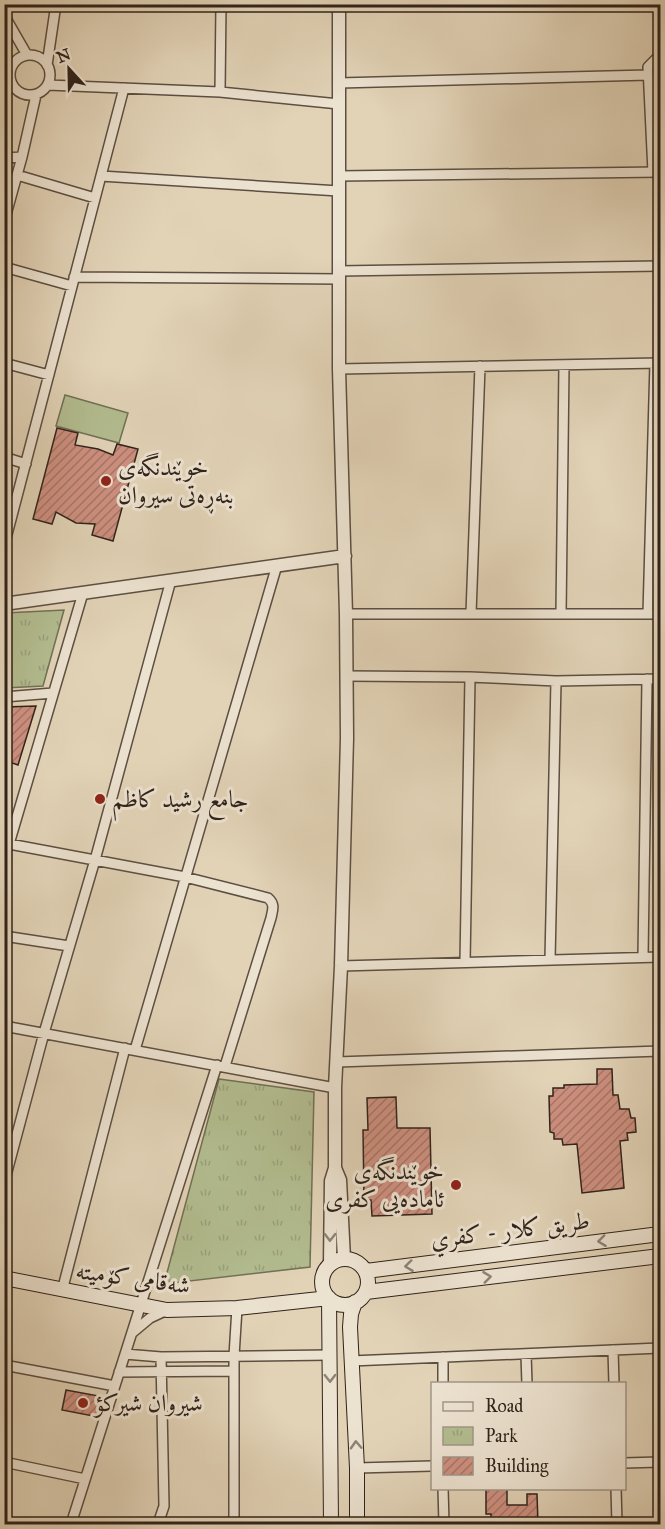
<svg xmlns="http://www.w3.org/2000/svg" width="665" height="1529" viewBox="0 0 665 1529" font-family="'IM FELL Great Primer',Amiri,serif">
	<defs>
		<pattern id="park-tufts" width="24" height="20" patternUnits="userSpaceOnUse" patternTransform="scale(1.5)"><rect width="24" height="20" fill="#b2bc8f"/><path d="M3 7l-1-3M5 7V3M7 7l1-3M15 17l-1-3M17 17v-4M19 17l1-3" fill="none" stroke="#99a17b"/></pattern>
		<pattern id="building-hatch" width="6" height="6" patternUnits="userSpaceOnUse" patternTransform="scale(1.5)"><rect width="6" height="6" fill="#ce9080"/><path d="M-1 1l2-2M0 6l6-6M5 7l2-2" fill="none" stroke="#a87568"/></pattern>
	</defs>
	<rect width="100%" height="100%" fill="#e2d3b7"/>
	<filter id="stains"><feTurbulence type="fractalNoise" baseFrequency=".00333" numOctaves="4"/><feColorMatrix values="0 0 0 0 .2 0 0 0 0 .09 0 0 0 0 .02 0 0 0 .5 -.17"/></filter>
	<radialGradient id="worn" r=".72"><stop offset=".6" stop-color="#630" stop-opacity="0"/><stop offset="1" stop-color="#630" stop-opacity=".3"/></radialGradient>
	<!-- park -->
	<path fill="url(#park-tufts)" stroke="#717055" stroke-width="1.5" d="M64,610l-21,76 -38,2v-75z
		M219,1079l95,13 -4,175 -146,17z"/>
	<!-- garden -->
	<path fill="#b2bc8f" stroke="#717055" stroke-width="1.5" d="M65,395l63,18 -9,30 -63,-17z"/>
	<!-- building -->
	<path fill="url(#building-hatch)" stroke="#30231b" stroke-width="1.5" d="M57,428l21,5 -3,12 23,4 15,6 4,-11 21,5 -25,92 -21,-6 3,-11 -19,-1 -20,-11 -4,12 -19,-5z
		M36,706l-18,59 -14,-5v-53z
		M597,1069h15l1,26h5l2,14h9l2,9h4l1,14 -9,1 1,7 -8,1 4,47 -42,5 -5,-49 -14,1 -1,-6h-8v-6l-4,-1 -1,-36h4v-8h11v-3l33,-1z
		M396,1097l1,31h33l2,86 -60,2 -1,-16h-7l-1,-70h5l-1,-32z
		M66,1390l38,7 -6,20 -36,-7z
		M486,1489h21v16h20v-11h10l1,30h-47v-10h-5z"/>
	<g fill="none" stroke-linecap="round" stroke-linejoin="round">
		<defs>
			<path id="minor" d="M188,4l33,2
				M4,15l23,40
				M10 75a20 20 0 1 1 40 0a20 20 0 1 1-40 0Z
				M47,65l9,-61
				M339,83l309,-8
				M48,85l172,7 119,12
				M220,92l1,-88
				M4,158l18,-1
				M653,172l-5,-105 12,-12
				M17,175l78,23
				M101,176l238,15
				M339,176l321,-4
				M4,222l18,-65 14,-62
				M4,267l68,19
				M339,271l321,-5
				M74,277l265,2
				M4,363l45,12
				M339,369l321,-6
				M4,457l22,7
				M4,546l120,-458
				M346,614h314
				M471,614l9,-248
				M561,614l3,-249
				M648,614l7,-251
				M347,676l123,1 86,4 104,-2
				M4,697l49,-4
				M4,843l181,34 83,21c7,6 5,11 3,20l-46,148
				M9,844l74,-251
				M4,936l65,10
				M643,957l4,-278
				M550,960l6,-279
				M465,962l5,-285
				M341,966l319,-9
				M4,1026l331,62
				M135,1050l142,-485
				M659,1051l1,32
				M337,1062l323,-11
				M4,1183l40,-150 51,-173 76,-280
				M62,1291l63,-243
				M132,1333l18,-15 17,-8
				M613,1350l1,34
				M125,1354l36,3 169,-2
				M526,1354l1,30
				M443,1357v27
				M351,1361l309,-13
				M4,1365l111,21
				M119,1372l115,-1
				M4,1462l81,17
				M624,1463l36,-1
				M357,1468l75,-2
				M443,1488l1,36
				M616,1488l1,36
				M71,1524l146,-459
				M158,1524l6,-18 -3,-149
				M234,1524v-168l3,-48"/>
			<path id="tertiary" d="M4,604l341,-48
				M335,1168l5,12 4,79
				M330,1264l1,-83 4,-13v-80l6,-122 6,-228 -1,-124 -7,-245v-365"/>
			<path id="secondary" d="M322 1282a23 23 0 1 1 46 0a23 23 0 1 1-46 0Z
				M366,1271l294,-37
				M4,1278l163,32 70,-2 92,-10 2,226
				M366,1292l294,-36
				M355,1302l-4,12 -1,13 7,141v56"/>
		</defs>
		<!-- minor casing -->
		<use href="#minor" stroke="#5c4f42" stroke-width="12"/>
		<!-- tertiary casing -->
		<use href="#tertiary" stroke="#5c4f42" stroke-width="15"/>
		<!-- secondary casing -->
		<use href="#secondary" stroke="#30231b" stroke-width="16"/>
		<!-- minor -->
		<use href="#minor" stroke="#ece2d0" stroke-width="9"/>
		<!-- tertiary -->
		<use href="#tertiary" stroke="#ece2d0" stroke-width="12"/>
		<!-- secondary -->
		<use href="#secondary" stroke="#ece2d0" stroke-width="14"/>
	</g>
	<!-- one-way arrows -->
	<defs><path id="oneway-chevron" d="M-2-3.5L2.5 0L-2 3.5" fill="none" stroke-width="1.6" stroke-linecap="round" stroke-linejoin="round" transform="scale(1.5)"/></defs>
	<g stroke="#8e8276">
		<use href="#oneway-chevron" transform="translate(330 1237) rotate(91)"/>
		<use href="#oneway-chevron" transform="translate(602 1241) rotate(173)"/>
		<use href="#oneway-chevron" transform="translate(409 1266) rotate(173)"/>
		<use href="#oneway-chevron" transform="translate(487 1277) rotate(-7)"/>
		<use href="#oneway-chevron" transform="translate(330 1378) rotate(89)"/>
		<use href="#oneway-chevron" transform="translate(356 1445) rotate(-93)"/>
	</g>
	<!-- markers -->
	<g fill="#8f2418" stroke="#ece2d0" stroke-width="2">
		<circle cx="106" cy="481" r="6"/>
		<circle cx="100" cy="799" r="6"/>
		<circle cx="456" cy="1185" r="6"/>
		<circle cx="83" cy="1403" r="6"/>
	</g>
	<g text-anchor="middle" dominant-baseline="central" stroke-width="6" stroke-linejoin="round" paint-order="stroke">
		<!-- poi labels -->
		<g font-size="24" fill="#30231b" stroke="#ece2d0" text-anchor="start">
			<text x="118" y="467">خوێندنگەی<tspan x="118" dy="28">بنەڕەتی سیروان</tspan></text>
			<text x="112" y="799">جامع رشيد كاظم</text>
			<text x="444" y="1171" text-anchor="end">خوێندنگەی<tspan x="444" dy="28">ئامادەیی کفری</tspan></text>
			<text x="95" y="1403">شيروان شيركؤ</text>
		</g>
		<!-- street labels -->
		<g font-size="24" fill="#30231b" stroke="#ece2d0">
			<text transform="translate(510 1230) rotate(-7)">طريق كلار - كفري</text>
			<text transform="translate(133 1278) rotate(8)">شەقامی کۆمیتە</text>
		</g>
	</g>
	<!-- margin -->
	<rect width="665" height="1529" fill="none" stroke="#e2d3b7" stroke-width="24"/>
	<rect x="6" y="6" width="653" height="1517" fill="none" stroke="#30231b" stroke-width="3"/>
	<rect x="12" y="12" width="641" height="1505" fill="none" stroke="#30231b" stroke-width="1.5"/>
	<!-- legend -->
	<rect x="431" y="1382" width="195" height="108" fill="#ece2d0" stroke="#a19688" stroke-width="1.5"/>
	<rect x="443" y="1402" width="30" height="9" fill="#ece2d0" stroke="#a19688" stroke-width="1.5"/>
	<text x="485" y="1412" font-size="18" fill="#30231b">Road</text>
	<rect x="443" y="1427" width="30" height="18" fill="url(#park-tufts)" stroke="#a19688" stroke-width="1.5"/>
	<text x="485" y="1442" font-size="18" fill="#30231b">Park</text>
	<rect x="443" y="1457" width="30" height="18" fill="url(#building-hatch)" stroke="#a19688" stroke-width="1.5"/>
	<text x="485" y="1472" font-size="18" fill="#30231b">Building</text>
	<!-- north arrow -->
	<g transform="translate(69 69) rotate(338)" stroke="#ece2d0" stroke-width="4.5" paint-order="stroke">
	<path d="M0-4.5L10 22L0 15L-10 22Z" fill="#30231b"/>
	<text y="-9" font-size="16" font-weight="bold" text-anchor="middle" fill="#30231b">N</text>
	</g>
	<rect width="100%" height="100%" filter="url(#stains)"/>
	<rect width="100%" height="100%" fill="url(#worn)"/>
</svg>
